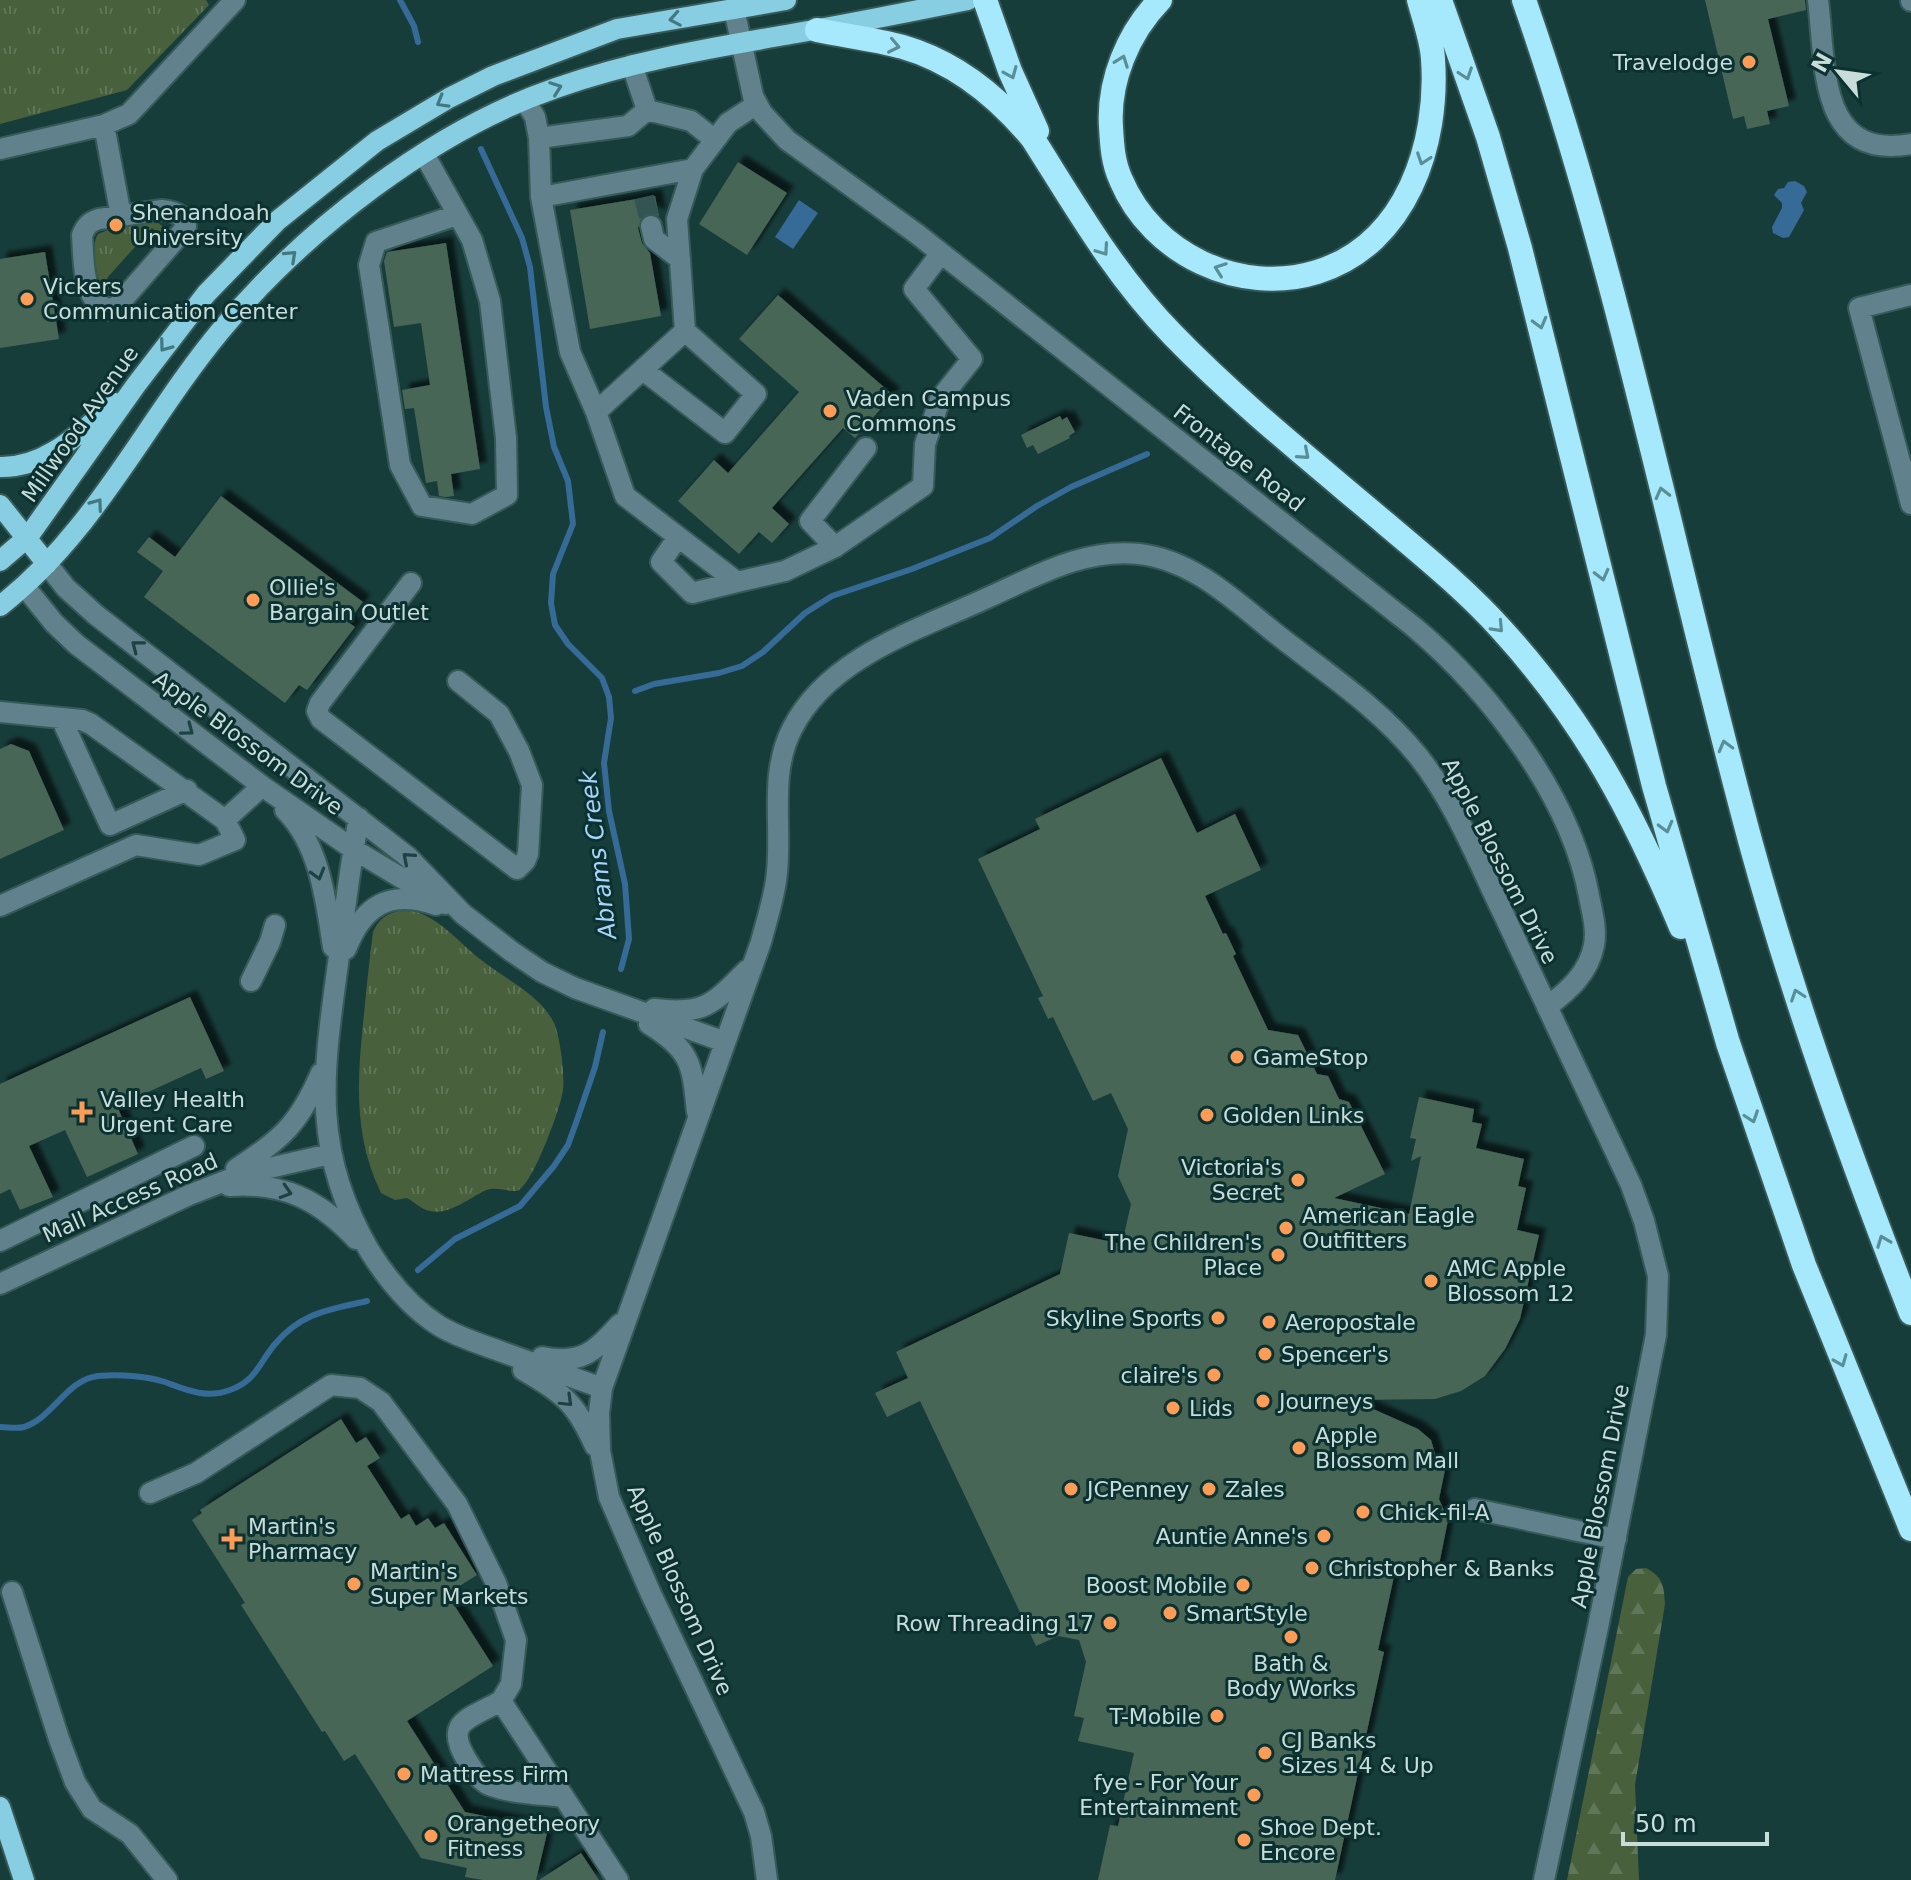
<svg xmlns="http://www.w3.org/2000/svg" width="1911" height="1880" viewBox="0 0 1911 1880" font-family="'DejaVu Sans',sans-serif">
	<defs>
		<pattern id="grass-tufts" width="24" height="20" patternUnits="userSpaceOnUse" patternTransform="scale(2)"><rect width="24" height="20" fill="#48603c"/><path d="M3 7l-1-3M5 7V3M7 7l1-3M15 17l-1-3M17 17v-4M19 17l1-3" fill="none" stroke="#617658"/></pattern>
		<pattern id="forest-firs" width="22" height="20" patternUnits="userSpaceOnUse" patternTransform="scale(2)"><rect width="22" height="20" fill="#48603c"/><path d="M5 1l3.5 6h-7zM16 11l3.5 6h-7z" fill="#617658"/></pattern>
		<filter id="shadow"><feDropShadow dx="7" dy="-7" stdDeviation="2" flood-color="#0009"/></filter>
	</defs>
	<rect width="100%" height="100%" fill="#173d3b"/>
	<!-- grass -->
	<path fill="url(#grass-tufts)" d="M0,0h206l3,5 -82,85 -127,34z
		M155,221l10,7 1,8h-4l-10,-8 -45,50 10,11 -3,4c-6,-3 -12,-6 -15,-13 -4,-12 -8,-35 -1,-46l10,-4z
		M405,910c29,1 53,32 75,49 23,19 60,35 74,64 6,13 11,52 9,67 -2,17 -29,91 -44,100 -6,4 -22,-5 -35,1 -18,9 -41,29 -62,17 -6,-3 -9,-7 -15,-10l-12,2 -14,-7c-27,-56 -24,-110 -18,-169 3,-31 6,-61 10,-92 7,-15 16,-20 32,-22z"/>
	<!-- forest -->
	<path fill="url(#forest-firs)" d="M1646,1568c17,9 18,18 19,36l-30,181 4,95h-72l61,-303 8,-8z"/>
	<!-- water -->
	<path fill="#356b96" d="M1795,181l9,5 3,6 -6,11 3,7 -15,27 -6,1 -10,-5 -1,-6 10,-19v-5l-8,-8 4,-6 6,-1 4,-6z
		M799,200l19,13 -25,36 -18,-12z"/>
	<g fill="none" stroke-linecap="round" stroke-linejoin="round">
		<!-- stream -->
		<path stroke="#356b96" stroke-width="6" d="M400,0l14,26 4,16
			M481,149l41,89 8,29 16,140 8,40 14,34 5,43 -20,50 -2,29 4,22 13,19 34,34 7,19 2,21 -7,45 5,48 16,73 4,55 -8,30
			M635,691l19,-7 65,-11 23,-7 21,-14 42,-39 27,-17 80,-27 78,-31 47,-32 34,-19 76,-33
			M418,1270l37,-31 65,-33 34,-40 14,-21 9,-25 18,-53 8,-35
			M0,1427c7,0 17,2 24,0 30,-10 42,-47 74,-51 21,-2 48,0 67,6 22,8 41,17 65,8 26,-9 29,-27 45,-46 27,-32 54,-34 92,-43"/>
	</g>
	<!-- building -->
	<path fill="#476657" filter="url(#shadow)" d="M1705,0h100l1,10 -38,9 21,87 -22,5 3,13 -23,5 -3,-13 -11,3z
		M738,162l49,31 -40,62 -48,-31z
		M655,196l4,20 -10,-3 -6,3 -5,12 4,15 8,10 11,63 -71,13 -20,-119z
		M446,243l34,226 -29,5 3,22 -8,1 -7,-1 -2,-15 -11,2 -12,-75 -9,1 -3,-19 28,-5 -9,-62 -27,4 -10,-66 3,-9z
		M45,252l14,87 -59,9v-89z
		M778,295l115,100 -38,43 -12,-10 -71,80 17,16 -17,19 -13,-11 -20,22 -61,-53 36,-41 14,13 71,-81 -60,-53z
		M1060,416l2,4 5,-3 8,15 -6,4 1,2 -32,16 -5,-9 -6,3 -6,-13z
		M221,496l142,106 -15,20 7,5 -48,63 -8,-5 -14,18 -141,-106 19,-26 -26,-19 12,-15 26,20z
		M11,744l18,7 35,79 -64,29v-110z
		M1161,758l36,75 38,-19 26,56 -56,26 18,38 3,-1 10,21 -3,2 35,74 30,5 19,39 11,2 11,23 10,3 36,72 -51,24 75,16 12,-58 -10,5 5,-22 -6,-1 9,-41 55,12 -2,13 10,2 -6,24 48,11 -6,27 8,2 -9,42 22,5 -19,84 -15,30 -20,27 -24,15 -26,8 -82,1 65,29 13,11 8,28 6,2 -6,29 9,21 -11,55 -41,-8 -18,83 6,2 -49,228h-237l12,-55 8,1 16,-73 -56,-12 6,-23 -10,-2 12,-54 -7,-22 -21,-4 -22,10 -116,-245 -33,16 -12,-24 33,-15 -12,-26 164,-78 9,-41 53,11 9,-40 -13,-28 10,-47 -17,-36 -18,8 -40,-84 -5,2 -10,-21 5,-2 -65,-137 62,-30 -5,-10z
		M190,997l34,74 -18,8 -5,-11 -84,38 21,48 -51,23 -22,-47 -36,16 24,51 -33,13 -10,-21 -10,5v-110z
		M341,1419l15,24 10,-6 14,21 -13,8 34,53 8,-5 7,12 12,-8 7,10 9,-5 33,52 -30,19 46,72 -86,55 58,91 83,17 -12,51h-53l-18,-3 2,-9 -46,-10 -66,-104 -11,7 -19,-30 -3,1 -81,-127 4,-2 -53,-83 10,-7 -2,-3z
		M581,1853l18,27h-60z"/>
	<g fill="none" stroke-linecap="round" stroke-linejoin="round">
		<!-- minor-tunnel -->
		<path stroke="#325553" stroke-width="20" stroke-dasharray="20 10" stroke-linecap="butt" d="M644,197l7,29"/>
		<defs>
			<path id="minor" d="M1818,0c8,63 -1,161 93,144
				M1911,0v1
				M734,9l19,87 9,17 25,27 130,94 497,393c76,64 157,170 175,269 3,16 8,32 5,49 -5,28 -26,46 -47,62
				M632,65l15,45
				M525,101l10,16 4,21 89,-12 19,-16 44,11 24,19
				M757,104l-29,19 -35,46 -16,50 8,112 -89,81 29,84 112,86 48,-11 50,-24 88,-61 2,-42 15,-45 32,-40 -58,-70 27,-36
				M104,125l17,91
				M539,138l2,59
				M0,149l104,-24 25,-11 106,-114
				M424,154l48,86 18,61 16,137 1,57 -35,19 -50,-8 -22,-41 -31,-200 7,-23 81,-27
				M162,210c11,1 22,4 24,16l-4,6 -64,73 -9,5c-28,-10 -25,-50 -27,-75 4,-9 7,-13 17,-16z
				M651,226l3,13 26,20
				M1911,295l-52,13 44,165 8,-2
				M643,370l82,63 31,-39 -71,-63
				M596,412l-26,-60 -29,-155 152,-28
				M1903,473l8,31
				M678,537l-17,25 31,31 45,-11
				M835,547l-25,-26 56,-73
				M47,564l19,24 30,27 312,242 55,57 48,37 31,21 33,16 150,54
				M411,583l-91,120 -3,8 4,8 196,150 8,-8 3,-7 4,-69 -13,-34 -20,-37 -41,-33
				M25,587l29,36 22,21 186,142 91,63 92,55
				M0,712l82,8 9,4 134,96 10,20 -36,15 -63,-10 -136,61
				M61,718l49,107 77,-35
				M285,810c35,35 41,91 48,137
				M359,818c-9,46 -14,92 -20,138 -15,112 -30,191 30,294 18,29 41,57 69,75 17,11 37,17 56,24 36,13 72,26 108,39
				M225,820l37,-34
				M346,949c17,-44 44,-60 90,-44
				M251,981l19,-39 5,-17
				M654,1009c51,6 58,-4 93,-39
				M649,1024c43,27 43,40 48,88
				M236,1169c46,-31 62,-43 85,-96
				M229,1186c55,-4 90,14 127,53
				M0,1241l194,-95
				M0,1284l189,-89 54,-21 87,-20
				M542,1357c40,8 52,-5 78,-33
				M523,1370c40,23 53,33 72,76
				M150,1493l46,-20 135,-88 29,3 21,14 76,102 39,79 20,57 -5,44 -10,17 117,179
				M1475,1509l141,30
				M12,1592l47,147 16,43 17,27 38,25 37,46
				M501,1701c-32,18 -59,20 -33,61 6,9 11,18 21,23 22,9 51,9 75,12
				M767,1880l-6,-44 -7,-24 -103,-218 -42,-97 -9,-46 -1,-38 3,-25 159,-446c6,-23 14,-46 16,-70 5,-48 -8,-98 15,-143 36,-72 128,-100 195,-131 49,-22 97,-50 152,-44 54,6 95,46 136,79 48,38 104,74 143,123 37,46 60,106 86,159 42,90 84,180 127,270l13,36 14,55 -2,59 -58,292 -54,253"/>
			<path id="major" d="M0,467c47,1 82,-36 115,-64
				M0,505l47,59
				M0,561l28,-24 108,-152 70,-91 71,-73 100,-80 72,-43 44,-22 124,-47 169,-29
				M0,606c95,-73 146,-186 222,-277 82,-98 211,-199 334,-241 76,-27 155,-40 235,-54 59,-10 118,-22 177,-34
				M0,1807l24,73"/>
			<path id="highway" d="M985,0l25,71 27,60
				M1160,0c-32,33 -52,81 -49,127 1,18 2,36 10,53 31,74 119,116 196,92 90,-28 122,-129 116,-213 -1,-19 -9,-40 -14,-59
				M1440,0l48,137 32,111 134,538 74,257 76,222 107,264
				M1524,0c96,275 151,564 227,844 44,160 100,315 160,469
				M817,30c28,6 58,9 86,17 52,15 96,51 130,92 43,68 83,138 140,196 66,68 140,127 212,188 40,34 81,67 116,106 84,92 132,184 180,298"/>
		</defs>
		<!-- minor casing -->
		<use href="#minor" stroke="#375a58" stroke-width="24"/>
		<!-- major casing -->
		<use href="#major" stroke="#375a58" stroke-width="24"/>
		<!-- highway casing -->
		<use href="#highway" stroke="#375a58" stroke-width="28"/>
		<!-- minor -->
		<use href="#minor" stroke="#61828c" stroke-width="20"/>
		<!-- major -->
		<use href="#major" stroke="#87cee2" stroke-width="20"/>
		<!-- highway -->
		<use href="#highway" stroke="#a7e9fc" stroke-width="24"/>
	</g>
	<!-- one-way arrows -->
	<defs><path id="oneway-chevron" d="M-2-3.5L2.5 0L-2 3.5" fill="none" stroke-width="1.6" stroke-linecap="round" stroke-linejoin="round" transform="scale(2)"/></defs>
	<g stroke="#437881">
		<use href="#oneway-chevron" transform="translate(675 19) rotate(170)"/>
		<use href="#oneway-chevron" transform="translate(556 88) rotate(-20)"/>
		<use href="#oneway-chevron" transform="translate(442 102) rotate(150)"/>
		<use href="#oneway-chevron" transform="translate(291 256) rotate(-43)"/>
		<use href="#oneway-chevron" transform="translate(165 346) rotate(126)"/>
		<use href="#oneway-chevron" transform="translate(97 504) rotate(-54)"/>
	</g>
	<g stroke="#598e96">
		<use href="#oneway-chevron" transform="translate(894 46) rotate(12)"/>
		<use href="#oneway-chevron" transform="translate(1122 61) rotate(-70)"/>
		<use href="#oneway-chevron" transform="translate(1011 73) rotate(67)"/>
		<use href="#oneway-chevron" transform="translate(1466 74) rotate(71)"/>
		<use href="#oneway-chevron" transform="translate(1423 159) rotate(109)"/>
		<use href="#oneway-chevron" transform="translate(1103 250) rotate(55)"/>
		<use href="#oneway-chevron" transform="translate(1220 269) rotate(-160)"/>
		<use href="#oneway-chevron" transform="translate(1540 323) rotate(75)"/>
		<use href="#oneway-chevron" transform="translate(1304 454) rotate(41)"/>
		<use href="#oneway-chevron" transform="translate(1662 493) rotate(-104)"/>
		<use href="#oneway-chevron" transform="translate(1602 575) rotate(76)"/>
		<use href="#oneway-chevron" transform="translate(1498 627) rotate(47)"/>
		<use href="#oneway-chevron" transform="translate(1725 746) rotate(-105)"/>
		<use href="#oneway-chevron" transform="translate(1666 827) rotate(75)"/>
		<use href="#oneway-chevron" transform="translate(1797 995) rotate(-109)"/>
		<use href="#oneway-chevron" transform="translate(1752 1117) rotate(71)"/>
		<use href="#oneway-chevron" transform="translate(1883 1241) rotate(-111)"/>
		<use href="#oneway-chevron" transform="translate(1841 1361) rotate(68)"/>
	</g>
	<g stroke="#1c4243">
		<use href="#oneway-chevron" transform="translate(137 646) rotate(-142)"/>
		<use href="#oneway-chevron" transform="translate(188 730) rotate(37)"/>
		<use href="#oneway-chevron" transform="translate(408 858) rotate(-139)"/>
		<use href="#oneway-chevron" transform="translate(318 874) rotate(74)"/>
		<use href="#oneway-chevron" transform="translate(286 1192) rotate(17)"/>
		<use href="#oneway-chevron" transform="translate(567 1401) rotate(44)"/>
	</g>
	<!-- markers -->
	<g fill="#fd9c57" stroke="#0b3231" stroke-width="3">
		<circle cx="1749" cy="62" r="8"/>
		<circle cx="116" cy="225" r="8"/>
		<circle cx="27" cy="299" r="8"/>
		<circle cx="830" cy="411" r="8"/>
		<circle cx="253" cy="600" r="8"/>
		<circle cx="1237" cy="1057" r="8"/>
		<path d="M78 1100h8v8h8v8h-8v8h-8v-8h-8v-8h8z"/>
		<circle cx="1207" cy="1115" r="8"/>
		<circle cx="1298" cy="1180" r="8"/>
		<circle cx="1286" cy="1228" r="8"/>
		<circle cx="1278" cy="1255" r="8"/>
		<circle cx="1431" cy="1281" r="8"/>
		<circle cx="1218" cy="1318" r="8"/>
		<circle cx="1269" cy="1322" r="8"/>
		<circle cx="1265" cy="1354" r="8"/>
		<circle cx="1214" cy="1375" r="8"/>
		<circle cx="1263" cy="1401" r="8"/>
		<circle cx="1173" cy="1408" r="8"/>
		<circle cx="1299" cy="1448" r="8"/>
		<circle cx="1071" cy="1489" r="8"/>
		<circle cx="1209" cy="1489" r="8"/>
		<circle cx="1363" cy="1512" r="8"/>
		<circle cx="1324" cy="1536" r="8"/>
		<path d="M228 1527h8v8h8v8h-8v8h-8v-8h-8v-8h8z"/>
		<circle cx="1312" cy="1568" r="8"/>
		<circle cx="354" cy="1584" r="8"/>
		<circle cx="1243" cy="1585" r="8"/>
		<circle cx="1170" cy="1613" r="8"/>
		<circle cx="1110" cy="1623" r="8"/>
		<circle cx="1291" cy="1637" r="8"/>
		<circle cx="1217" cy="1716" r="8"/>
		<circle cx="1265" cy="1753" r="8"/>
		<circle cx="404" cy="1774" r="8"/>
		<circle cx="1254" cy="1795" r="8"/>
		<circle cx="431" cy="1836" r="8"/>
		<circle cx="1244" cy="1840" r="8"/>
	</g>
	<g text-anchor="middle" dominant-baseline="central" stroke-width="6" stroke-linejoin="round" paint-order="stroke">
		<!-- poi labels -->
		<g font-size="22" fill="#c8dcda" stroke="#0b3231" text-anchor="start">
			<text x="1733" y="62" text-anchor="end">Travelodge</text>
			<text x="132" y="212">Shenandoah<tspan x="132" dy="25">University</tspan></text>
			<text x="43" y="286">Vickers<tspan x="43" dy="25">Communication Center</tspan></text>
			<text x="846" y="398">Vaden Campus<tspan x="846" dy="25">Commons</tspan></text>
			<text x="269" y="587">Ollie's<tspan x="269" dy="25">Bargain Outlet</tspan></text>
			<text x="1253" y="1057">GameStop</text>
			<text x="100" y="1099">Valley Health<tspan x="100" dy="25">Urgent Care</tspan></text>
			<text x="1223" y="1115">Golden Links</text>
			<text x="1282" y="1167" text-anchor="end">Victoria's<tspan x="1282" dy="25">Secret</tspan></text>
			<text x="1302" y="1215">American Eagle<tspan x="1302" dy="25">Outfitters</tspan></text>
			<text x="1262" y="1242" text-anchor="end">The Children's<tspan x="1262" dy="25">Place</tspan></text>
			<text x="1447" y="1268">AMC Apple<tspan x="1447" dy="25">Blossom 12</tspan></text>
			<text x="1202" y="1318" text-anchor="end">Skyline Sports</text>
			<text x="1285" y="1322">Aeropostale</text>
			<text x="1281" y="1354">Spencer's</text>
			<text x="1198" y="1375" text-anchor="end">claire's</text>
			<text x="1279" y="1401">Journeys</text>
			<text x="1189" y="1408">Lids</text>
			<text x="1315" y="1435">Apple<tspan x="1315" dy="25">Blossom Mall</tspan></text>
			<text x="1087" y="1489">JCPenney</text>
			<text x="1225" y="1489">Zales</text>
			<text x="1379" y="1512">Chick-fil-A</text>
			<text x="248" y="1526">Martin's<tspan x="248" dy="25">Pharmacy</tspan></text>
			<text x="1308" y="1536" text-anchor="end">Auntie Anne's</text>
			<text x="1328" y="1568">Christopher &amp; Banks</text>
			<text x="370" y="1571">Martin's<tspan x="370" dy="25">Super Markets</tspan></text>
			<text x="1227" y="1585" text-anchor="end">Boost Mobile</text>
			<text x="1186" y="1613">SmartStyle</text>
			<text x="1094" y="1623" text-anchor="end">Row Threading 17</text>
			<text x="1291" y="1663" text-anchor="middle">Bath &amp;<tspan x="1291" dy="25">Body Works</tspan></text>
			<text x="1201" y="1716" text-anchor="end">T-Mobile</text>
			<text x="1281" y="1740">CJ Banks<tspan x="1281" dy="25">Sizes 14 &amp; Up</tspan></text>
			<text x="420" y="1774">Mattress Firm</text>
			<text x="1238" y="1782" text-anchor="end">fye - For Your<tspan x="1238" dy="25">Entertainment</tspan></text>
			<text x="447" y="1823">Orangetheory<tspan x="447" dy="25">Fitness</tspan></text>
			<text x="1260" y="1827">Shoe Dept.<tspan x="1260" dy="25">Encore</tspan></text>
		</g>
		<!-- street labels -->
		<g font-size="22" fill="#c8dcda" stroke="#0b3231">
			<text transform="translate(80 424) rotate(-55)">Millwood Avenue</text>
			<text transform="translate(1239 458) rotate(38)">Frontage Road</text>
			<text transform="translate(248 743) rotate(36)">Apple Blossom Drive</text>
			<text transform="translate(1500 861) rotate(63)">Apple Blossom Drive</text>
			<text transform="translate(130 1198) rotate(-24)">Mall Access Road</text>
			<text transform="translate(1600 1496) rotate(-79)">Apple Blossom Drive</text>
			<text transform="translate(680 1590) rotate(66)">Apple Blossom Drive</text>
		</g>
		<!-- water labels -->
		<g font-size="24" font-style="italic" fill="#a7d4fb" stroke="#0b3231">
			<text transform="translate(598 855) rotate(-97)">Abrams Creek</text>
		</g>
	</g>
	<!-- north arrow -->
	<g transform="translate(1839 72) rotate(299)" stroke="#0b3231" stroke-width="6" paint-order="stroke">
	<path d="M0-6L14 30L0 20L-14 30Z" fill="#c8dcda"/>
	<text y="-12" font-size="22" font-weight="bold" text-anchor="middle" fill="#c8dcda">N</text>
	</g>
	<!-- scale -->
	<path d="M1623 1832v12h144v-12" fill="none" stroke="#c8dcda" stroke-width="4"/>
	<text x="1635" y="1832" font-size="24" fill="#c8dcda" stroke="#0b3231" stroke-width="6" paint-order="stroke">50 m</text>
</svg>
